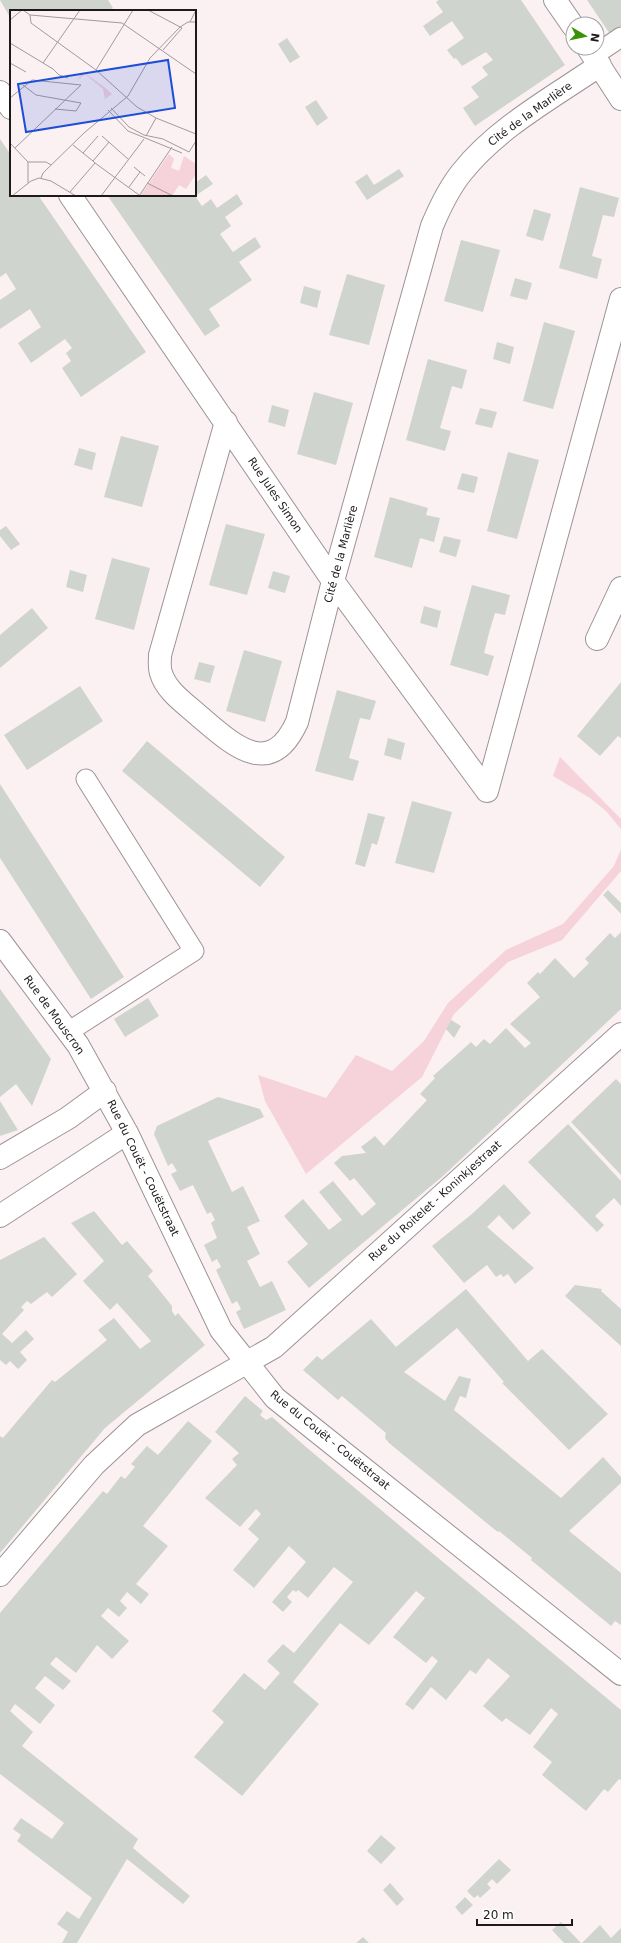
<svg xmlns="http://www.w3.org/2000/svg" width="621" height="1943" viewBox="0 0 621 1943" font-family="'DejaVu Sans',sans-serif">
	<rect width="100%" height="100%" fill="#fbf0f2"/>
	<!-- green -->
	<path fill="#f6d2da" d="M560,757l61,62v10l-15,-18 -16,-13 -37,-22z
		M621,849v22l-59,69 -54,22 -54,52 -32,63 -116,97 -41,-73 -7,-26 68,23 30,-43 36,16 32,-30 24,-38 58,-53 57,-26 51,-58z"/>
	<!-- building -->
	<path fill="#cfd5ce" d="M0,0h108l5,8 -4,3h-98v8z
		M439,0h82l44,65 -90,61 -12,-18 16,-11 -8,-10 17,-12 -6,-8 11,-7 -7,-8 -24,14 -6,-8 -2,1 -7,-9 17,-12 -12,-17 -22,15 -7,-10 20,-14 -7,-10z
		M587,0h34v26l-11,8z
		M287,38l13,19 -10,6 -12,-19z
		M316,100l12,18 -11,8 -12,-19z
		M0,139l11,16v40h27l108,157 -65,45 -19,-29 9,-7 -5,-8 6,-5 -7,-9 -34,24 -13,-20 23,-16 -11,-18 -30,20v-29l16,-11 -10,-16 -6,4z
		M399,169l5,7 -37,24 -12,-18 12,-8 7,11z
		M206,175l7,9 -18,12 7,10 9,-7 6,9 20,-14 6,10 -18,13 6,9 -11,8 13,18 22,-15 6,10 -22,15 13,18 -43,29 11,17 -15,10 -98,-141h88v-12z
		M580,187l39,11 -5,19 -11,-2 -11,41 10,3 -5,20 -38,-11z
		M534,209l17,5 -8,27 -17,-5z
		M461,240l39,10 -17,62 -39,-11z
		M347,274l38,11 -16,60 -40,-10z
		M515,278l17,5 -5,17 -17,-4z
		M304,286l17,5 -4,17 -17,-5z
		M544,322l31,9 -22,78 -30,-8z
		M497,342l17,5 -4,17 -17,-5z
		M428,359l39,11 -5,19 -10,-3 -12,42 11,3 -6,20 -39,-11z
		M314,392l39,11 -17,62 -39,-11z
		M272,405l17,5 -4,17 -17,-5z
		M480,408l17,4 -5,16 -17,-4z
		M121,436l38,10 -17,61 -38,-10z
		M79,448l17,5 -4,17 -18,-5z
		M508,452l31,8 -22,79 -30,-8z
		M462,473l16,4 -4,16 -17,-4z
		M390,497l38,11 -2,7 14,3 -6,24 -14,-4 -8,30 -38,-11z
		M226,524l39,10 -18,61 -38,-10z
		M6,526l14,18 -9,6 -11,-14v-6z
		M444,536l17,4 -5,17 -17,-5z
		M112,558l38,10 -16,62 -39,-11z
		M70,570l17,5 -4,17 -17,-5z
		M273,571l17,5 -5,17 -17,-5z
		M472,585l38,10 -5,20 -10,-2 -6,20 -5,20 10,3 -6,20 -38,-11z
		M424,606l17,5 -4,17 -17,-5z
		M32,608l16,20 -48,40v-33z
		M244,650l38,11 -17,61 -39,-11z
		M199,662l16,4 -5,17 -16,-4z
		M621,682v56l-3,-2 -18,20 -23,-20z
		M80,686l23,35 -76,49 -23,-35z
		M337,690l39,11 -6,19 -10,-2 -11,40 10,3 -6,20 -38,-10z
		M388,738l17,5 -4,17 -17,-5z
		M147,741l138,116 -25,30 -138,-116z
		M0,784l124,193 -33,22 -91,-141z
		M412,801l40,11 -18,61 -39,-10z
		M368,813l17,4 -8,28 -5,-2 -7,24 -10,-3z
		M608,890l13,13v11l-18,-19z
		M621,932v77l-178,167 -134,112 -22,-26 21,-18 -24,-28 19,-17 26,31 13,-10 -23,-28 14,-11 29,35 14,-12 -22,-26 -4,3 -16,-18 8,-7 24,-3 -5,-6 14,-11 9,10 43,-46 -7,-6 15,-16 -2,-2 38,-34 5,5 8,-8 6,5 16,-16 19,20 6,-5 -21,-19 30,-27 -13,-14 11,-11 2,2 15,-16 19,20 15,-15 -4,-4 25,-26 5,5z
		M0,989l51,70 -19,47 -16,-22 -16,13z
		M148,998l11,18 -34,21 -11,-18z
		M451,1020l10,6 -7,12 -8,-9z
		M616,1079l5,5v91l-50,-53z
		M218,1097l42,12 4,8 -56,24 24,51 11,-6 17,35 -13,6 13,27 -13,7 13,26 12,-6 14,29 -42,19 -8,-17 5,-3 -4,-8 -5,3 -16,-34 5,-3 -4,-8 -5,3 -8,-17 13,-7 -6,-15 4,-3 -4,-8 -4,2 -14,-29 -13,6 -9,-17 6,-3 -5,-8 -4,3 -14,-32 3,-8z
		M0,1101l18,29 -18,6z
		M568,1124l53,57v25l-7,-8 -19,18 9,9 -7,7 -69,-70z
		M504,1184l27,29 -18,17 -14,-15 -12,12 47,41 -19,16 -7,-10 -5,3 -2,-3 -5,3 -9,-12 -23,18 -32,-37 40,-32z
		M94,1211l28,34 5,-4 26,30 -5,5 24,30v5l3,5 3,-3 27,32 -100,83 -105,125v-117l3,2 49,-58 3,2 52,-42 -9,-10 16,-12 26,31 11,-8 -34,-38 -7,7 -27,-29 21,-20 -33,-38z
		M44,1237l33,37 -25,23 -5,-5 -16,12 -4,-3 -6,6 3,3 -22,24 10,9 14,-13 8,9 -14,13 7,8 -9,9 -8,-8 -4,4 -6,-5v-100z
		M575,1285l27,4 -1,2 20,18v37l-56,-50z
		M466,1289l62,72 14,-12 66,65 -39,36 -67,-67 2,-1 -47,-54 -53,44 41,29 14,-25 12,3 -5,19 -6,-2 -6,14 107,88 42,-41 18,20v6l-52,48 52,42v52l-6,-4 -4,5 -80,-66 1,-2 -33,-27 -1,1 -4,-3 -105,-86 -4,-5 1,-5 -44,-37 -4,4 -35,-30 14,-14 5,4 49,-41 25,28z
		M245,1396l18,15 -3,4 6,5 6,-3 34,30 137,115 178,148v70l-2,-1 -11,13 -4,-3 -18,22 -44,-36 10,-13 -19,-15 25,-33 -7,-6 -21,27 -24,-17 -4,4 -19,-16 27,-30 -22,-18 -12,16 -6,-4 -24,30 -15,-13 -18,23 -8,-6 33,-43 -6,-5 -6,7 -33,-26 32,-39 -9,-7 -47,54 -29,-22 -47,59 26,22 -77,92 -48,-39 30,-35 -12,-11 32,-38 21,17 15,-17 -13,-12 16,-17 11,9 59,-71 -19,-15 -26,31 -10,-8 -2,2 -3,-2 -6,7 5,5 -9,10 -11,-10 34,-40 -17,-16 -35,42 -21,-18 26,-31 -11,-10 13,-15 -5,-5 -16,18 -35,-29 32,-33 -5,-6 7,-6 -24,-21z
		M188,1421l24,20 -69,85 25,20 -32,38 13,10 -8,10 -14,-12 -7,9 7,7 -8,9 -11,-9 -7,8 28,25 -17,18 -15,-14 -21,28 -20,-16 -6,7 21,17 -8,9 -18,-14 -10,12 20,17 -15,19 -25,-20 -5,7 23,21 -11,14 116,93 -5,9 57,48 -7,8 -56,-45 -50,84h-15l6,-11 -11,-8 10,-13 12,8 13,-21 -75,-57 4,-6 -8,-6 8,-11 31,21 12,-16 -64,-49v-161l103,-122 4,3 14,-18 4,3 10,-12 -4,-3 16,-18 11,9z
		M381,1835l15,13 -15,16 -14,-13z
		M499,1859l12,11 -14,14 -5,-5 -5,5 4,4 -11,10 -2,-3 -4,3 -7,-7z
		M390,1883l14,16 -7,7 -14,-16z
		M465,1897l8,8 -11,10 -7,-8z
		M561,1922l20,21h-17l-12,-13z
		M600,1925l11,13 10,-10v15h-39z
		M363,1937l6,6h-13z"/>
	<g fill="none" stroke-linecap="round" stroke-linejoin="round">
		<defs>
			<path id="lane" d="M593,56l28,-19
				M68,1032l126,-81 -108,-172"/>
			<path id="street" d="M555,0l18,26
				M588,48l33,51
				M0,92l11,16
				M70,195l263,386 154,210
				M226,422l-66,233c0,5 -1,13 1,18 5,18 25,31 38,43 33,28 71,65 98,6l36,-141 99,-355c8,-19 17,-38 30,-54 36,-45 90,-74 138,-107
				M597,639l24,-51
				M487,791l134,-492
				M0,941l78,104 49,88 94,197 54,68 346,276
				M0,1158l68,-40 37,-27
				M0,1216l127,-83
				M0,1575l94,-110 43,-40 137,-78 347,-313"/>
		</defs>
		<!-- lane casing -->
		<use href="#lane" stroke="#9d9395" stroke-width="21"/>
		<!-- street casing -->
		<use href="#street" stroke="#9d9395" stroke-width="24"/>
		<!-- lane -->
		<use href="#lane" stroke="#fff" stroke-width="19"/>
		<!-- street -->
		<use href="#street" stroke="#fff" stroke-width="22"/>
	</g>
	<g text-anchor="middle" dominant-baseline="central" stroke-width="3" stroke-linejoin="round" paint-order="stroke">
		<!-- street labels -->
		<g font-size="11" fill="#1e1a1b" stroke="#fff">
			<text transform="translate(530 114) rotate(-36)">Cité de la Marlière</text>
			<text transform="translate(275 495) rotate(56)">Rue Jules Simon</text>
			<text transform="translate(341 554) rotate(-75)">Cité de la Marlière</text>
			<text transform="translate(54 1015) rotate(54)">Rue de Mouscron</text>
			<text transform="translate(143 1168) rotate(64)">Rue du Couët - Couëtstraat</text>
			<text transform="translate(435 1201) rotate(-42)">Rue du Roitelet - Koninkjestraat</text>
			<text transform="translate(330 1440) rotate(39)">Rue du Couët - Couëtstraat</text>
		</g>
	</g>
	<!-- overview -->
	<g transform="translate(10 10)">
		<rect width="186" height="186" fill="#fbf0f2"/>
		<path d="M73,62l20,14 9,8 -7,5 -2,-10 -18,-15 -8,6zM159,144l5,5 -3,9 8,3 5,-15 12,8v10l-10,15 -7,-4 -7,11h-32z" fill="#f6d2da"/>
		<path fill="none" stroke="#a39a9c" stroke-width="1" d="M13,0l7,5 92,8 74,51M138,0l34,18 -19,22M20,5l1,8 65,47 41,37 19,11 40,16M0,10l12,-10M180,12l6,-12M0,33l43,26 6,6 9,3M0,53l16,9M33,53l37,-53M86,60l37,-60M13,75l13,10 45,8 -5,8 -21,-2M0,88l22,-18 49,5M101,98l18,19 15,8 19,4 26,13 7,-11M98,100l20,21 54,22M92,126l26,23M136,126l10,-18M0,133l18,19v21M63,135l20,16M5,138l66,-63M73,143l15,-17M18,152h18l5,3M85,153l44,32M124,157l11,9M31,168l2,-5 41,-40 44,-37 22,-38 30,-31 8,-5h8M137,173l26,13M119,177l11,-15M60,182l25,-29 -2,-2 16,-19M2,186l19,-15 8,-3 12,3 25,15M91,186l43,-57M129,186l33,-49"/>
		<path fill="#1d4ed8" fill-opacity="0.15" stroke="#1d4ed8" stroke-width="2" d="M158,50l7,48 -149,24 -8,-48z"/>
		<rect width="186" height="186" fill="none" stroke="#1e1a1b" stroke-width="2"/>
	</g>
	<!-- north arrow -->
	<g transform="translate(585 36) rotate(99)"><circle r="19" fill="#ffffff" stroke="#a5a3a4"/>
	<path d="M0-3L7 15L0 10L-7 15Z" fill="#399306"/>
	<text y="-6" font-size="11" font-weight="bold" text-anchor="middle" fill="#1e1a1b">N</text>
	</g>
	<!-- scale -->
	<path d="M477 1919v6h95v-6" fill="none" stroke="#1e1a1b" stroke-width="2"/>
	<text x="483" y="1919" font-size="12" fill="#1e1a1b" stroke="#ffffff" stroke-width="3" paint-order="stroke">20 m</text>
</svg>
